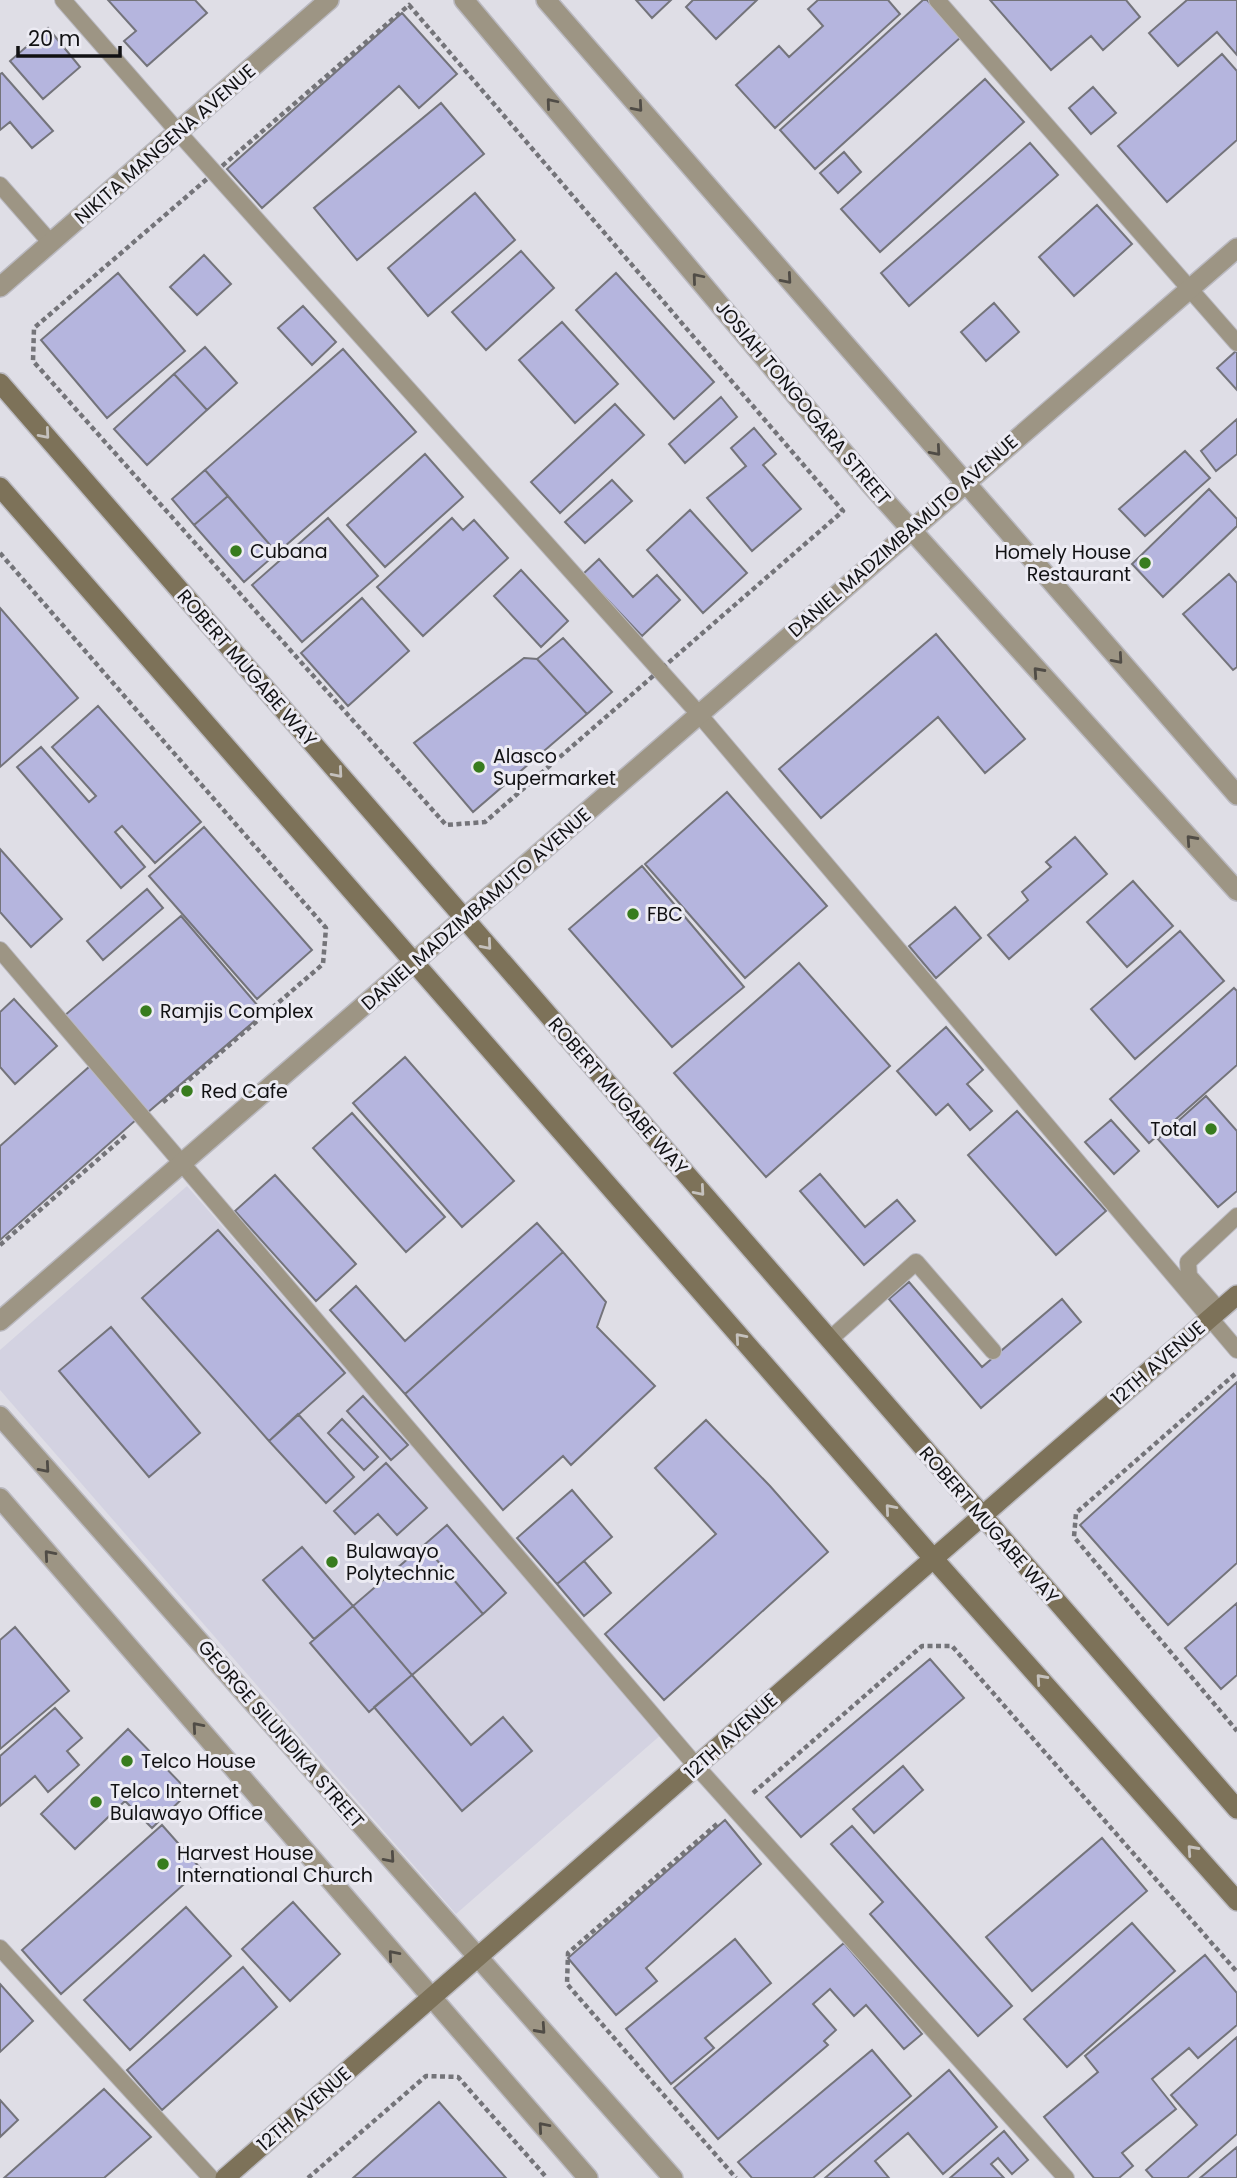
<svg xmlns="http://www.w3.org/2000/svg" width="1237" height="2178" viewBox="0 0 1237 2178" font-family="Poppins,sans-serif">
	<rect width="100%" height="100%" fill="#dfdee6"/>
	<!-- built -->
	<path fill="#d3d2e1" d="M187,1186l476,547 -207,181 -456,-524v-40z"/>
	<!-- building -->
	<path fill="#b5b5de" stroke="#74747b" stroke-width="2" d="M108,0h87l12,13 -60,53 -23,-25 12,-10z
		M636,0h35l-19,18z
		M693,0h64l-41,39 -30,-32z
		M818,0h70l12,14 -125,114 -39,-43 43,-39 10,11 34,-31 -15,-17z
		M923,0h4l34,37 -146,132 -35,-39z
		M990,0h136l14,17 -37,33 -12,-14 -40,34z
		M1187,0h50v55l-20,-23 -39,34 -29,-33z
		M402,13l55,61 -38,34 -20,-22 -137,122 -35,-39z
		M48,28l32,39 -37,32 -33,-38z
		M1222,54l15,17v69l-70,62 -49,-56z
		M2,73l51,58 -21,17 -22,-26 -10,8v-56z
		M985,79l39,43 -144,130 -39,-43z
		M1093,87l23,26 -25,21 -22,-26z
		M441,103l43,51 -127,106 -43,-52z
		M1030,143l28,32 -149,131 -28,-33z
		M844,152l17,20 -23,21 -18,-20z
		M475,193l40,47 -87,76 -40,-48z
		M1097,205l35,39 -58,52 -35,-39z
		M521,251l33,37 -68,62 -34,-38z
		M204,255l27,29 -34,31 -27,-28z
		M118,273l67,78 -78,67 -66,-78z
		M616,273l98,109 -40,37 -98,-109z
		M994,303l25,29 -33,29 -25,-29z
		M303,306l33,36 -24,23 -34,-37z
		M562,322l56,62 -43,39 -56,-63z
		M205,347l32,36 -30,27 -33,-36z
		M343,349l73,83 -139,121 -72,-83z
		M1236,351l1,1v38l-20,-22z
		M174,374l33,36 -60,55 -33,-36z
		M721,397l16,20 -52,46 -16,-19z
		M615,404l29,31 -84,78 -29,-31z
		M1237,419v35l-21,17 -15,-20z
		M754,428l22,26 -13,11 38,44 -49,42 -45,-53 39,-32 -15,-18z
		M1185,451l25,27 -65,58 -26,-27z
		M425,454l38,43 -78,70 -38,-42z
		M205,470l23,26 -34,29 -22,-26z
		M612,480l20,21 -47,42 -20,-21z
		M1209,489l28,30v7l-74,71 -31,-33z
		M228,496l49,57 -33,29 -50,-57z
		M690,510l57,63 -44,40 -56,-63z
		M328,518l50,58 -76,66 -50,-57z
		M452,518l11,12 11,-10 34,38 -85,78 -46,-49z
		M599,559l34,38 24,-22 23,25 -38,36 -59,-62z
		M521,570l47,51 -27,26 -47,-51z
		M1229,574l8,9v84l-4,3 -50,-56z
		M362,598l47,53 -61,55 -47,-53z
		M0,608l78,90 -78,69z
		M936,634l89,105 -40,34 -47,-56 -117,101 -42,-49z
		M563,638l49,54 -25,22 -50,-55z
		M524,658l13,1 50,55 -114,98 -59,-69z
		M98,706l103,116 -46,41 -33,-37 -7,6 30,35 -24,21 -104,-121 24,-20 48,55 7,-6 -44,-49z
		M727,792l100,114 -82,72 -100,-114z
		M204,827l108,123 -55,49 -108,-123z
		M1075,837l32,37 -98,85 -21,-24 40,-35 -6,-8 29,-25 -5,-5z
		M0,849l62,70 -31,28 -31,-35z
		M642,866l102,121 -72,60 -103,-118z
		M1133,881l40,45 -46,41 -40,-45z
		M147,889l16,19 -60,52 -16,-19z
		M955,907l26,31 -45,40 -27,-32z
		M181,916l83,97 -117,100 -83,-97z
		M1180,931l44,50 -89,78 -44,-50z
		M799,963l91,103 -124,111 -92,-104z
		M1234,988l3,3v74l-88,78 -39,-44z
		M14,999l43,47 -42,38 -15,-17v-55z
		M946,1027l37,43 -16,14 25,27 -22,19 -22,-26 -12,11 -39,-44z
		M405,1057l109,124 -52,46 -109,-124z
		M90,1066l47,53 -137,121v-94z
		M1206,1096l31,35v60l-19,16 -60,-68z
		M1017,1111l89,100 -50,44 -88,-100z
		M352,1113l93,104 -39,35 -93,-104z
		M1111,1120l28,31 -25,23 -29,-32z
		M820,1174l45,53 32,-27 18,21 -51,44 -64,-74z
		M275,1175l81,89 -40,37 -81,-90z
		M537,1223l26,29 -158,142 -75,-84 26,-24 49,55z
		M218,1230l127,143 -76,68 -127,-143z
		M563,1252l43,50 -9,25 58,59 -84,79 -8,-9 -60,54 -98,-116z
		M909,1282l73,85 80,-68 19,23 -100,86 -92,-109z
		M111,1327l89,106 -51,44 -90,-106z
		M1237,1382v181l-69,62 -88,-100z
		M363,1396l45,49 -17,15 -44,-49z
		M298,1414l56,63 -28,26 -57,-62z
		M342,1419l36,38 -14,13 -36,-37z
		M706,1420l64,66 58,66 -164,148 -59,-66 111,-100 -61,-66z
		M386,1463l41,45 -30,27 -19,-21 -23,20 -21,-23z
		M572,1490l40,47 -55,47 -40,-46z
		M447,1525l59,68 -23,21 -59,-69z
		M424,1545l59,69 -71,61 -59,-69z
		M302,1547l51,59 -39,33 -51,-59z
		M584,1561l27,32 -27,23 -27,-32z
		M1237,1603v72l-16,14 -36,-41z
		M353,1606l59,69 -43,37 -59,-69z
		M15,1627l54,64 -69,58v-109z
		M930,1659l34,39 -163,139 -35,-40z
		M412,1675l59,70 32,-28 29,34 -70,60 -88,-104z
		M55,1708l27,30 -15,13 12,14 -31,27 -13,-16 -35,30v-50z
		M128,1729l61,63 -37,36 -27,-27 -50,48 -34,-35z
		M903,1766l20,24 -49,43 -21,-24z
		M725,1820l36,44 -115,104 11,13 -41,34 -48,-57z
		M162,1825l39,44 -140,125 -39,-44z
		M852,1826l160,180 -34,30 -108,-122 13,-12 -52,-58z
		M1102,1838l45,53 -115,100 -46,-54z
		M293,1902l47,52 -50,47 -48,-52z
		M186,1907l45,49 -101,94 -46,-50z
		M1132,1923l43,48 -108,96 -43,-48z
		M735,1939l36,44 -66,55 9,10 -43,36 -45,-55z
		M844,1943l78,91 -18,15 -38,-44 -12,11 -24,-27 -17,15 23,26 -12,11 4,4 -110,94 -44,-51z
		M1205,1955l32,38v32l-39,33 -9,-10 -37,31 24,30 -54,44 11,13 -14,12h-25l-50,-61 54,-45 -13,-16z
		M243,1967l34,40 -115,103 -35,-40z
		M0,1984l33,37 -33,31z
		M1237,2037v97l-50,44h-34l-7,-8 51,-45 -26,-30z
		M872,2050l39,46 -98,82h-61l-14,-16z
		M949,2070l48,57 -54,47 -35,-41 -33,28 14,17h-64z
		M104,2089l47,48 -47,41h-100z
		M0,2100l18,20 -18,17z
		M439,2102l67,76h-153z
		M1004,2131l24,29 -16,14 -14,-16 -7,6 13,14h-54z
		M1237,2147v31h-37z"/>
	<g fill="none" stroke-linecap="round" stroke-linejoin="round">
		<defs>
			<path id="service" d="M63,0l116,133 519,580 539,637
				M937,0l300,343
				M0,185l51,58
				M0,950l697,817 369,411
				M1219,1310l-30,-34 -1,-14 49,-46
				M829,1340l87,-78 77,89
				M0,1948l211,230"/>
			<path id="minor" d="M464,0l407,485 366,406
				M546,0l691,795
				M0,287l329,-287
				M0,1416l673,762
				M0,1498l588,680"/>
			<path id="tertiary" d="M0,1321l1237,-1073"/>
			<path id="secondary" d="M0,383l1237,1426
				M0,487l932,1070 305,344
				M225,2178c338,-295 673,-591 1012,-883"/>
		</defs>
		<!-- service casing -->
		<use href="#service" stroke="#bab9c0" stroke-width="18"/>
		<!-- minor casing -->
		<use href="#minor" stroke="#bab9c0" stroke-width="22"/>
		<!-- tertiary casing -->
		<use href="#tertiary" stroke="#bab9c0" stroke-width="22"/>
		<!-- secondary casing -->
		<use href="#secondary" stroke="#bab9c0" stroke-width="22"/>
		<!-- path -->
		<path stroke="#747479" stroke-width="4.5" stroke-dasharray="5 3.5" stroke-linecap="butt" d="M409,5l434,506 -358,311 -39,3 -413,-464 1,-33z
			M0,553l326,375 -3,36 -162,140
			M0,1245l126,-110
			M1235,1374l-159,139 -2,24 163,194
			M753,1793l169,-147h30l285,326
			M717,1824l-149,129 -1,31 169,194
			M308,2178l118,-102 32,1 89,101"/>
		<!-- service -->
		<use href="#service" stroke="#9d9584" stroke-width="16"/>
		<!-- minor -->
		<use href="#minor" stroke="#9d9584" stroke-width="19"/>
		<!-- tertiary -->
		<use href="#tertiary" stroke="#9d9584" stroke-width="19"/>
		<!-- secondary -->
		<use href="#secondary" stroke="#7d7259" stroke-width="19"/>
	</g>
	<!-- one-way arrows -->
	<defs><path id="oneway-chevron" d="M-2-3.5L2.5 0L-2 3.5" fill="none" stroke-width="1.6" stroke-linecap="round" stroke-linejoin="round" transform="scale(1.75)"/></defs>
	<g stroke="#504c46">
		<use href="#oneway-chevron" transform="translate(551 103) rotate(-130)"/>
		<use href="#oneway-chevron" transform="translate(638 107) rotate(49)"/>
		<use href="#oneway-chevron" transform="translate(697 278) rotate(-130)"/>
		<use href="#oneway-chevron" transform="translate(787 279) rotate(49)"/>
		<use href="#oneway-chevron" transform="translate(936 451) rotate(49)"/>
		<use href="#oneway-chevron" transform="translate(1118 659) rotate(49)"/>
		<use href="#oneway-chevron" transform="translate(1038 672) rotate(-132)"/>
		<use href="#oneway-chevron" transform="translate(1191 840) rotate(-132)"/>
		<use href="#oneway-chevron" transform="translate(45 1468) rotate(49)"/>
		<use href="#oneway-chevron" transform="translate(49 1555) rotate(-131)"/>
		<use href="#oneway-chevron" transform="translate(197 1727) rotate(-131)"/>
		<use href="#oneway-chevron" transform="translate(390 1858) rotate(49)"/>
		<use href="#oneway-chevron" transform="translate(393 1955) rotate(-131)"/>
		<use href="#oneway-chevron" transform="translate(541 2029) rotate(48)"/>
		<use href="#oneway-chevron" transform="translate(543 2127) rotate(-131)"/>
	</g>
	<g stroke="#c5c1bd">
		<use href="#oneway-chevron" transform="translate(45 434) rotate(49)"/>
		<use href="#oneway-chevron" transform="translate(338 773) rotate(49)"/>
		<use href="#oneway-chevron" transform="translate(487 945) rotate(49)"/>
		<use href="#oneway-chevron" transform="translate(700 1191) rotate(49)"/>
		<use href="#oneway-chevron" transform="translate(740 1338) rotate(-131)"/>
		<use href="#oneway-chevron" transform="translate(890 1509) rotate(-131)"/>
		<use href="#oneway-chevron" transform="translate(1041 1679) rotate(-132)"/>
		<use href="#oneway-chevron" transform="translate(1192 1850) rotate(-132)"/>
	</g>
	<!-- markers -->
	<g fill="#387c1e" stroke="#ecebf3" stroke-width="2.5">
		<circle cx="236" cy="551" r="7"/>
		<circle cx="1145" cy="563" r="7"/>
		<circle cx="479" cy="767" r="7"/>
		<circle cx="633" cy="914" r="7"/>
		<circle cx="146" cy="1011" r="7"/>
		<circle cx="187" cy="1091" r="7"/>
		<circle cx="1211" cy="1129" r="7"/>
		<circle cx="332" cy="1562" r="7"/>
		<circle cx="127" cy="1761" r="7"/>
		<circle cx="96" cy="1802" r="7"/>
		<circle cx="163" cy="1864" r="7"/>
	</g>
	<g text-anchor="middle" dominant-baseline="central" stroke-width="6" stroke-linejoin="round" paint-order="stroke">
		<!-- street labels -->
		<g font-size="19" fill="#111113" stroke="#ecebf3">
			<text transform="translate(165 144) rotate(-41)">NIKITA MANGENA AVENUE</text>
			<text transform="translate(803 403) rotate(50)">JOSIAH TONGOGARA STREET</text>
			<text transform="translate(903 536) rotate(-41)">DANIEL MADZIMBAMUTO AVENUE</text>
			<text transform="translate(247 668) rotate(49)">ROBERT MUGABE WAY</text>
			<text transform="translate(476 909) rotate(-41)">DANIEL MADZIMBAMUTO AVENUE</text>
			<text transform="translate(618 1096) rotate(49)">ROBERT MUGABE WAY</text>
			<text transform="translate(1158 1363) rotate(-41)">12TH AVENUE</text>
			<text transform="translate(989 1525) rotate(49)">ROBERT MUGABE WAY</text>
			<text transform="translate(281 1734) rotate(49)">GEORGE SILUNDIKA STREET</text>
			<text transform="translate(731 1736) rotate(-42)">12TH AVENUE</text>
			<text transform="translate(304 2109) rotate(-41)">12TH AVENUE</text>
		</g>
		<!-- poi labels -->
		<g font-size="19" fill="#111113" stroke="#ecebf3" text-anchor="start">
			<text x="250" y="551">Cubana</text>
			<text x="1131" y="552" text-anchor="end">Homely House<tspan x="1131" dy="22">Restaurant</tspan></text>
			<text x="493" y="756">Alasco<tspan x="493" dy="22">Supermarket</tspan></text>
			<text x="647" y="914">FBC</text>
			<text x="160" y="1011">Ramjis Complex</text>
			<text x="201" y="1091">Red Cafe</text>
			<text x="1197" y="1129" text-anchor="end">Total</text>
			<text x="346" y="1551">Bulawayo<tspan x="346" dy="22">Polytechnic</tspan></text>
			<text x="141" y="1761">Telco House</text>
			<text x="110" y="1791">Telco Internet<tspan x="110" dy="22">Bulawayo Office</tspan></text>
			<text x="177" y="1853">Harvest House<tspan x="177" dy="22">International Church</tspan></text>
		</g>
	</g>
	<!-- scale -->
	<path d="M18 46v10h102v-10" fill="none" stroke="#111113" stroke-width="3.5"/>
	<text x="28" y="46" font-size="21" fill="#111113" stroke="#ecebf3" stroke-width="5" paint-order="stroke">20 m</text>
</svg>
